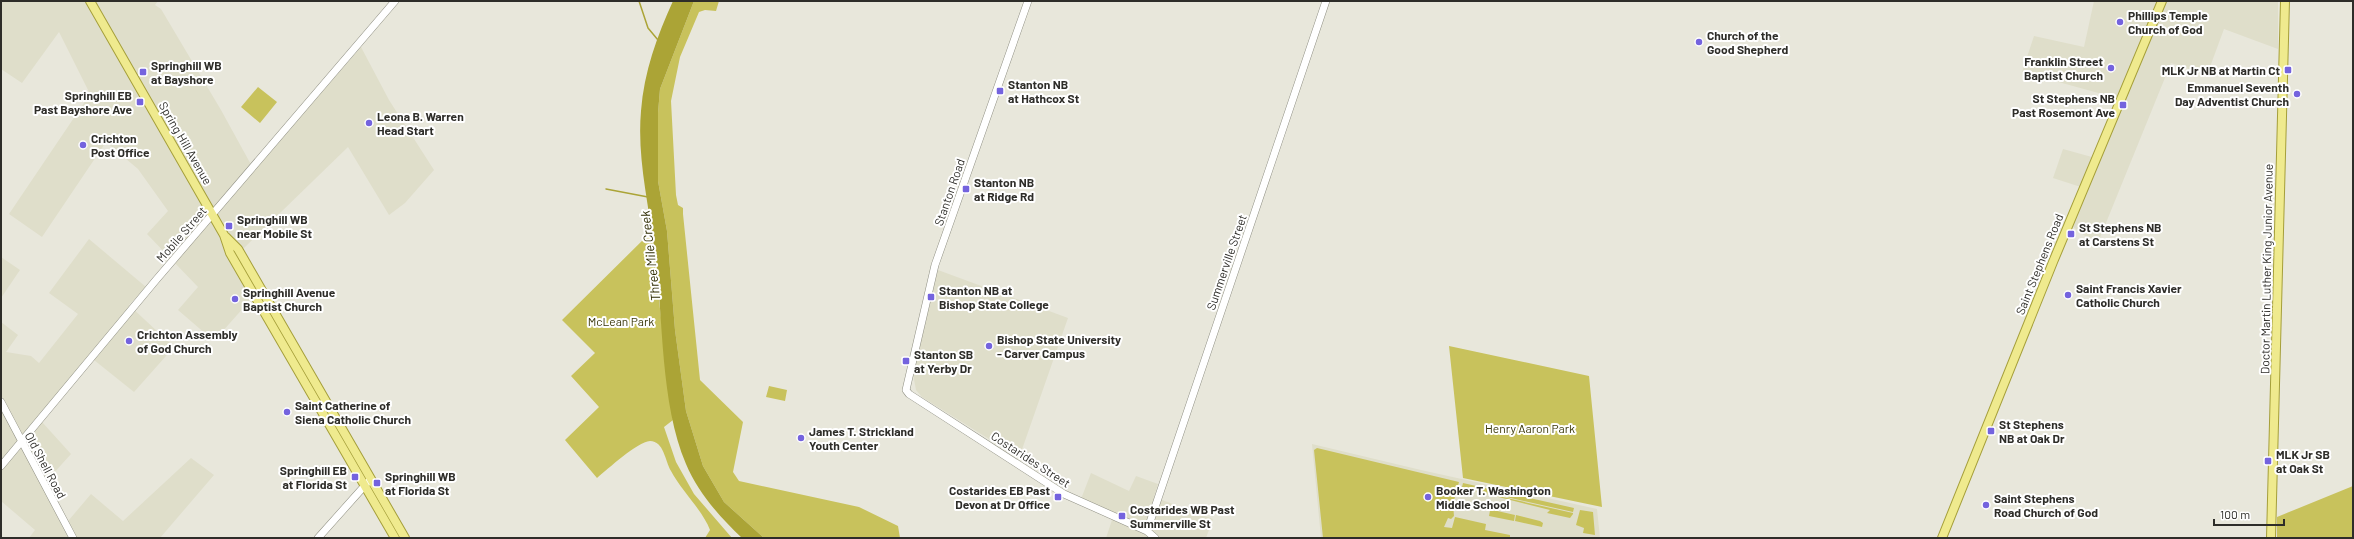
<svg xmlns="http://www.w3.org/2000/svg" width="2354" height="539" viewBox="0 0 2354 539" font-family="Barlow,sans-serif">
	<rect width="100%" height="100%" fill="#e8e7db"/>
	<!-- built -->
	<path fill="#dfdeca" d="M1,1h157l-3,4 6,4 60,101 33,60 107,-123 28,53 45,70 -29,33 -16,12 -41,-68 -105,102 -13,8 23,40 -39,44 -36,-31 20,-23 -51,-53 21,-23 -30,-42 -32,-27 -64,95 -33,-23 81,-120 -31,-62 -37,51 -21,-14z
		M2094,1h184v48l-54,-20 -17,46 -36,-12 -74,182 -25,-19 15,-37 -34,-11 10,-29 36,10 25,-59 -102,-28 12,-36 50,11z
		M89,239l57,48 -17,18 45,42 -40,45 -40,-32 -52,62 29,32 -28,31 20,42 28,-33 32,27 68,-63 23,17 -54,63h-131l6,-8 -34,-29v-31l20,-22 -3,-7 -17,21v-140l17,13 -12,17 25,4 8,7 39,-49 -29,-21z
		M1,257l19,13 -19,28z
		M938,270l130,48 -49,140 -97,-61 -6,-7 -3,-16z
		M1312,444l109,26 176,39 3,29h-279z
		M1091,473l38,18 7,-15 22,8 -4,13 59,22 -7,19h-100l8,-24 -33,-15z"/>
	<!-- green -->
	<path fill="#c8c25c" d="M694,1h25l-3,10 -11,-1 -6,2 -19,45 -9,44 5,94 2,10 5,3v6l17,166 43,42 -10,50 6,9 120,26 39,19 2,12h-136l-40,-36 -21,-36 -17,-55 -11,-81 -8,-99 -9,-50v-68l2,-24z
		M258,87l19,15 -17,21 -19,-16z
		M651,232l22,188 -9,7 12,35 18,32 38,44h-27l5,-8c-7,-19 -29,-40 -39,-59 -6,-10 -7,-30 -21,-30 -13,1 -42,28 -53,37l-32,-38 34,-33 -28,-31 24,-23 -33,-33z
		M1449,346l140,30 13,131 -139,-29z
		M769,386l18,4 -2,11 -19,-4z
		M1317,448l142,34 -6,22 1,12 -3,3 -3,-1 -4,9 8,1 3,-11 31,7 -1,6 25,5v3h-187l-9,-88z
		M1463,483l111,25 -1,4 -111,-25z
		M2353,486v52h-76v-21z
		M1467,489l106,24v1l-3,4 -23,-5 3,-3z
		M1491,505l2,5 22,5 -1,6 -25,-5z
		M1580,510l13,2 2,23 -12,-2 1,-5 -8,-3z
		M1516,515l24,6 3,2 -1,4 -27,-6z"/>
	<!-- water -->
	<path fill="#aba436" d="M673,1h21l-34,88 -2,24v68l9,50 8,99 11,81 17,55 21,36 40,36h-22c-22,-21 -44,-45 -56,-74 -27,-64 -22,-150 -32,-218 -6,-45 -17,-90 -13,-135 3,-39 16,-75 32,-110z"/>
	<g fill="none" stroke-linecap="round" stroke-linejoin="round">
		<!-- stream -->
		<path stroke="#aba436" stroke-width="1.5" d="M639,1l9,27 10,12
			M606,189l42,8"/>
		<defs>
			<path id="minor" d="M1028,1l-93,264 -29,125 3,4 155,100 83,37 8,7
				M1,402l72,136
				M1,466l155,-186 239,-279
				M1147,531l179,-530
				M318,538l50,-56"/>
			<path id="major" d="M90,1l134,234 6,18 165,285
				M226,237l12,12 167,289
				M1942,538l111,-276 109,-261
				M2271,538l14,-537"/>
		</defs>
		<!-- minor casing -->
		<use href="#minor" stroke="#909084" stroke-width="8"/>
		<!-- major casing -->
		<use href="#major" stroke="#a59f3a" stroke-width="10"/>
		<!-- minor -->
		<use href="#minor" stroke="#fff" stroke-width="7"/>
		<!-- major -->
		<use href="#major" stroke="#efea8e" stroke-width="8"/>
	</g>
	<!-- markers -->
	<g fill="#7463de" stroke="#fff" stroke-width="1.5">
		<circle cx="2120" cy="22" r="4"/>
		<circle cx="1699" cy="42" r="4"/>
		<circle cx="2111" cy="68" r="4"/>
		<rect x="2284" y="66" width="8" height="8" rx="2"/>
		<rect x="139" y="68" width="8" height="8" rx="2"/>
		<rect x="996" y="87" width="8" height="8" rx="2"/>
		<circle cx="2297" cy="94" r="4"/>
		<rect x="136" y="98" width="8" height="8" rx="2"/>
		<rect x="2119" y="101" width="8" height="8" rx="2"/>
		<circle cx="369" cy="123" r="4"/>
		<circle cx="83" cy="145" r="4"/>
		<rect x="962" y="185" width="8" height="8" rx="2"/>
		<rect x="225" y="222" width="8" height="8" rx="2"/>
		<rect x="2067" y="230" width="8" height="8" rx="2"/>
		<circle cx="2068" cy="295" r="4"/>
		<rect x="927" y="293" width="8" height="8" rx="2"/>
		<circle cx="235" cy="299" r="4"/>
		<circle cx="129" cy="341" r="4"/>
		<circle cx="989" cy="346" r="4"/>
		<rect x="902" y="357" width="8" height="8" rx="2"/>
		<circle cx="287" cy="412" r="4"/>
		<rect x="1987" y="427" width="8" height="8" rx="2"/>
		<circle cx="801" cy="438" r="4"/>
		<rect x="2264" y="457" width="8" height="8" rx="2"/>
		<rect x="351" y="473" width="8" height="8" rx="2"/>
		<rect x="373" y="479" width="8" height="8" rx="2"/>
		<rect x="1054" y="493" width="8" height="8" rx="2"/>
		<circle cx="1428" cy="497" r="4"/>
		<circle cx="1986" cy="505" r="4"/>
		<rect x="1118" y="512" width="8" height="8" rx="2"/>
	</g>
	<g text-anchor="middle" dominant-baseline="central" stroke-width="4" stroke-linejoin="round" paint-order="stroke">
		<!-- poi labels -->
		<g font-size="12" font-weight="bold" fill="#2e2d29" stroke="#fff" text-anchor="start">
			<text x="2128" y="15">Phillips Temple<tspan x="2128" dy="14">Church of God</tspan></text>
			<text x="1707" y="35">Church of the<tspan x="1707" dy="14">Good Shepherd</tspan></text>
			<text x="2103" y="61" text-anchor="end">Franklin Street<tspan x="2103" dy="14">Baptist Church</tspan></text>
			<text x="151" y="65">Springhill WB<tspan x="151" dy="14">at Bayshore</tspan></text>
			<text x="2280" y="70" text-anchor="end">MLK Jr NB at Martin Ct</text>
			<text x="1008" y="84">Stanton NB<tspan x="1008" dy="14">at Hathcox St</tspan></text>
			<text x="2289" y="87" text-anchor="end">Emmanuel Seventh<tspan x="2289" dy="14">Day Adventist Church</tspan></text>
			<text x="132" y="95" text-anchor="end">Springhill EB<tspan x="132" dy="14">Past Bayshore Ave</tspan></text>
			<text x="2115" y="98" text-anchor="end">St Stephens NB<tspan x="2115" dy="14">Past Rosemont Ave</tspan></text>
			<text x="377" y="116">Leona B. Warren<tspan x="377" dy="14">Head Start</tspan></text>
			<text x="91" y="138">Crichton<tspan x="91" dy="14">Post Office</tspan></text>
			<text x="974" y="182">Stanton NB<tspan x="974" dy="14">at Ridge Rd</tspan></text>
			<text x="237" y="219">Springhill WB<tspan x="237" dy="14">near Mobile St</tspan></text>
			<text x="2079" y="227">St Stephens NB<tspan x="2079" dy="14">at Carstens St</tspan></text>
			<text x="2076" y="288">Saint Francis Xavier<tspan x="2076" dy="14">Catholic Church</tspan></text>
			<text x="939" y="290">Stanton NB at<tspan x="939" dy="14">Bishop State College</tspan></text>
			<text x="243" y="292">Springhill Avenue<tspan x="243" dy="14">Baptist Church</tspan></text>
			<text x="137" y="334">Crichton Assembly<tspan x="137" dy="14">of God Church</tspan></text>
			<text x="997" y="339">Bishop State University<tspan x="997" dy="14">- Carver Campus</tspan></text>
			<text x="914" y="354">Stanton SB<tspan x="914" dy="14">at Yerby Dr</tspan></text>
			<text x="295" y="405">Saint Catherine of<tspan x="295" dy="14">Siena Catholic Church</tspan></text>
			<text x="1999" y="424">St Stephens<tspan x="1999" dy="14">NB at Oak Dr</tspan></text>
			<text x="809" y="431">James T. Strickland<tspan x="809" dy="14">Youth Center</tspan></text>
			<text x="2276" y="454">MLK Jr SB<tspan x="2276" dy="14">at Oak St</tspan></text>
			<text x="347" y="470" text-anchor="end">Springhill EB<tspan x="347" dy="14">at Florida St</tspan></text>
			<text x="385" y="476">Springhill WB<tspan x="385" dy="14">at Florida St</tspan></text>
			<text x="1050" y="490" text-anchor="end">Costarides EB Past<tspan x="1050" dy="14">Devon at Dr Office</tspan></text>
			<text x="1436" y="490">Booker T. Washington<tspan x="1436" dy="14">Middle School</tspan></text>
			<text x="1994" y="498">Saint Stephens<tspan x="1994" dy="14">Road Church of God</tspan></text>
			<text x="1130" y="509">Costarides WB Past<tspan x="1130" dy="14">Summerville St</tspan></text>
		</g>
		<!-- street labels -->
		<g font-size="12" fill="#2e2d29" stroke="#fff">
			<text transform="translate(186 143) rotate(60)">Spring Hill Avenue</text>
			<text transform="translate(949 192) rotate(-71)">Stanton Road</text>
			<text transform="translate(181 234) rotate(-49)">Mobile Street</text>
			<text transform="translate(1226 262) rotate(-71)">Summerville Street</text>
			<text transform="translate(2039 264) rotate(-68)">Saint Stephens Road</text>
			<text transform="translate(2266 269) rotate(-89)">Doctor Martin Luther King Junior Avenue</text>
			<text transform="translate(1031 459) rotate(33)">Costarides Street</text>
			<text transform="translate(46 465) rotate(62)">Old Shell Road</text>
		</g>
		<!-- park labels -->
		<g font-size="12" fill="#393608" stroke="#fff">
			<text x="621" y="321">McLean Park</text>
			<text x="1530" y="428">Henry Aaron Park</text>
		</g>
		<!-- water labels -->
		<g font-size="13" font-style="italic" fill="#2e2b00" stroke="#fff">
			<text transform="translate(650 256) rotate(-97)">Three Mile Creek</text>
		</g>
	</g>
	<!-- border -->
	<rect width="2354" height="539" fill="none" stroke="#2e2d29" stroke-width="4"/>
	<!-- scale -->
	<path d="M2214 519v6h70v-6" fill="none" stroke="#2e2d29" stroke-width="2"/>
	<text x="2220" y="519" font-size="12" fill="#2e2d29" stroke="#ffffff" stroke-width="3" paint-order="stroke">100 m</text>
</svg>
